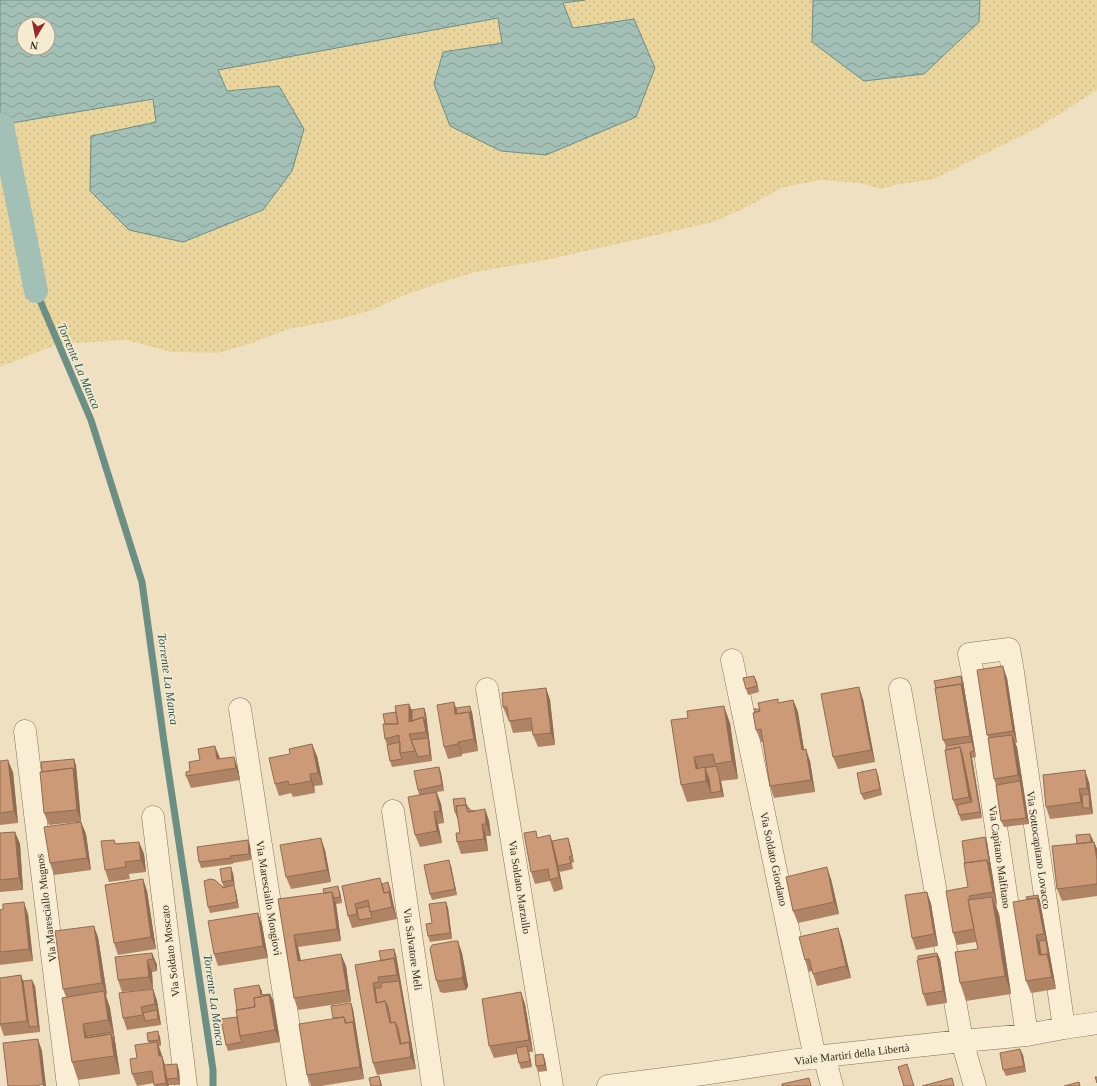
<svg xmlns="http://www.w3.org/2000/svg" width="1097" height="1086" viewBox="0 0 1097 1086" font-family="'Times New Roman',serif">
	<defs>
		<pattern id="sand-dots" width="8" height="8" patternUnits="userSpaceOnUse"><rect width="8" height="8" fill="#ead69d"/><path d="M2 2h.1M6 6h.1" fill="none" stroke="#c9b887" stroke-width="1.8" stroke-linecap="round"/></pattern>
		<pattern id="water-waves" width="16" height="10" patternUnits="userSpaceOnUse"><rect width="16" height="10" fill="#a3c0b7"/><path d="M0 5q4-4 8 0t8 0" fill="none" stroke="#869c94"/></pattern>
	</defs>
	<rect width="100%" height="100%" fill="#eee0c0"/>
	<!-- sand -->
	<path fill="url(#sand-dots)" d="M585,0h228l-1,42 167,-20 1,-22h117v90l-58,37 -105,52 -39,6 -13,4 -23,-6 -39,-3 -39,8 -34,19 -34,15 -162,37 -75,13 -34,10 -37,13 -36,16 -37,10 -43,8 -40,15 -31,9 -47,-1 -44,-12 -69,4 -58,23v-242l153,-26 4,23 -66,14 92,106 80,-32 16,-124 -53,5 -9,-21 281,-52 5,25 -60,9 -9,32 139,-56 -10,-25z"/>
	<!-- water -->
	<path fill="url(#water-waves)" stroke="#6b8e85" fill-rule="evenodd" d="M0,0h585l-22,3 10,25 61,-9 21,49 -19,49 -90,38 -45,-4 -51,-25 -16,-42 9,-32 59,-9 -4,-25 -280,52 9,21 52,-5 25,43 -12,42 -29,39 -80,32 -54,-12 -39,-39 1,-55 65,-14 -3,-23 -153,26zM24,24h24v24h-24z
		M813,0h167l-1,22 -55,52 -60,7 -52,-39z"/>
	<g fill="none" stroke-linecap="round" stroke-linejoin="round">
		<!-- stream -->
		<path stroke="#6b8e85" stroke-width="7" d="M36,291l55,129 51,162 22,160 49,328v16"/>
		<!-- canal -->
		<path stroke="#a3c0b7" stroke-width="24" d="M2,125l34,166"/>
		<defs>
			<path id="minor" d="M732,660l83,398
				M487,689l65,397
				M900,689l62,352 13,45
				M240,709l58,377
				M25,731l43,355
				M393,811l40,275
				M153,817l33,269
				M1027,1035l-53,-356 -5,-25 40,-5 4,23 51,356
				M824,1056l8,30
				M608,1086l95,-12 121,-18 138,-15 65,-6 37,-7 33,-5"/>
		</defs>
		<!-- minor casing -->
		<use href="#minor" stroke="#877158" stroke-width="23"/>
		<!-- minor -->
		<use href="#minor" stroke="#f9eed3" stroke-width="22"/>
	</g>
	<!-- wall -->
	<path fill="#af8465" d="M754,676l5,16 -11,3 -2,-6z
		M961,676l2,6 13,75 -4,1 10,60 -21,3 -3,-10v1l-5,-12 -7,-54 -3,-6z
		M1007,678l10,65h-2l2,4 12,77 -25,3 -3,-6 -5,-36 -2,-6 -5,-41 -2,-3z
		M546,688l4,12 5,45 -17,2 -5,-12v-4l-20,2 -4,-14h-1l-5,-12z
		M863,699l12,63 -37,7 -5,-12z
		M793,700l4,9 7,40 6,12 5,31 -41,6 -4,-12 -7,-44h-2l-5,-12 -1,-18 4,-3 20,-6z
		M454,702l2,6 16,4 6,39 -16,3v2l-14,3 -4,-12z
		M409,704l3,6 12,-2 2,6 6,47 -40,6 -2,-6 -3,-16 -2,-6v-15l11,-12z
		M671,720l59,3 8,56 -17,2 3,16 -37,5 -6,-17z
		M317,756l6,29 -9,1 1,7 -22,4 -2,-4 -12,3 -4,-12z
		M234,757l4,12 2,11 -49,8 -5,-12 34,-17z
		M0,761l13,11 5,51 -18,2z
		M76,765l5,57 5,12 5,36 -37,5 -4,-12 27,-41 -28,3 -5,-12z
		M439,767l2,6 3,18 -7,1 4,12 3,19 -6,1 4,19 -22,4 -5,-12 4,-40 -1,-5z
		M878,775l4,20 -18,5 -3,-6z
		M1089,782l4,32 -43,5 -4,-12z
		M467,804l1,3 4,4h14l3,10 2,15h-5l2,15 -27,3 -4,-12 3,-9 -2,-15h-1l-2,-6z
		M15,832l5,12 3,46 -23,2v-59z
		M985,837l2,6 10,61 -2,1 4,9 12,80 -45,7 -6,-18 18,-34 -2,-7 -19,3 -4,-12 15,-46 -3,-24z
		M539,838l13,3 16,-3 2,6 4,18 -2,1 1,6 -13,3 -1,-2 4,19 -9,3 -4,-11 -15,3 -4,-12z
		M114,840l2,4 23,-2 5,12 2,18 -17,2 1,5 -21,3 -4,-12z
		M1093,840v2h1l3,7v47l-35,5 -5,-12 20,-45z
		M250,846l1,14 -18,3v1l-32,4 -2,-6z
		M325,850l6,32 -40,7 -5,-12z
		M451,866l6,29 -25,5 -2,-6z
		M233,873l1,13 2,6 3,16 -29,5 -2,-6 16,-19 -2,-6z
		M143,879l4,12 9,58 -38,6 -4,-12z
		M831,879l8,35 -41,9 -5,-12z
		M382,884l8,4 7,31 -45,9 -4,-12 -6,-30z
		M340,892l2,11 -6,1 5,37 -43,6 3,13 45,6 5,36 -53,8 -4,-12 -16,-99z
		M927,892l4,12 7,42 -22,4 -4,-12z
		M1038,895l2,6 16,88 -25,4 -5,-12 1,-82z
		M446,902l2,6 4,31 -22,3 -2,-6 4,-13z
		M0,910l28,4 5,47 -33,4z
		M258,913l4,12 6,33 -50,8 -4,-12z
		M838,928l4,12 9,38 -34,8 -5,-15 -3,1 -4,-12z
		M98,937l9,58h-1l4,13 10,66 -42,6 -6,-18 -6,-65 -3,-8z
		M394,949l2,6 20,114 -39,6 -4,-12 -18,-98 26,-4z
		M152,953l5,12v6l-5,1 1,17 4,12 4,24 -34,5 -4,-12 29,-29 -30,3 -4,-12z
		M462,953l6,33 -2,4 -22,3 -4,-1 -4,-12z
		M940,959l7,44 -20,3 -4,-12z
		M21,975l2,6 12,5 5,46 -36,4 -4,-11v-47z
		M262,991v4l11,5 7,42 -52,9 -2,-6 11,-28v-7z
		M525,1004l8,48h-4l3,15 -11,2 -2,-6 -2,-9 -23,4 -5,-12z
		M353,1009l11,70 -43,7h-10l-4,-11 26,-57z
		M160,1037l1,9h-2l6,19 14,5 1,15h-11v1h-14l-1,-3 -17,3 -5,-12 5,-16 12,-15 -1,-2z
		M1020,1049l3,6 3,17 -20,4 -3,-6z
		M543,1054l2,6 2,11 -9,1 -2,-6z"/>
	<!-- shaded-wall -->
	<path fill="#8f6c53" d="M1003,666l4,12 10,65 -4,-12z
		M754,676l3,6 2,10 -2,-6z
		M961,676l2,6 13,75 -6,-21 -9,-52z
		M859,687l4,12 12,63 -4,-12z
		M546,688l4,12 5,45 -4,-12z
		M793,700l5,12 8,50 -4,-12z
		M454,702l4,12h-3z
		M409,704l5,12v11l-5,-5z
		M470,706l2,6 6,39 -4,-12 -5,-27z
		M724,706l6,17 8,56 -6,-18z
		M424,708l2,6 6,47 -2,-6 -2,-17 -2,-6 -3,-15z
		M1012,735l5,12 12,77 -3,-6 -6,-37 -2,-6z
		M458,742l4,12v2l-4,-12z
		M312,744l5,12 6,29 -5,-12z
		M215,746l5,12 2,13 -5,-12z
		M960,747l5,12 9,50 -5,-12z
		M806,749l4,12 5,31 -4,-12z
		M970,752l2,6 10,60 -2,-6z
		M234,757l4,12 2,11 -4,-12z
		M694,757l7,18 -5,-6z
		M74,759l2,6 5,57 -4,-12 -4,-42z
		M8,760l5,12 5,51 -4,-12z
		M439,767l2,6 3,18 -2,-6z
		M705,767l6,18v8l-5,-12z
		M876,769l2,6 4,20 -2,-6z
		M1085,770l4,12 4,32 -3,-6 -1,-14 -2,-6z
		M310,774l4,12 1,7 -4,-12z
		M719,775l2,6 3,16 -3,-6z
		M1079,789l5,12 -1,7 2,6 -4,-12z
		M436,792l5,12 3,19 -4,-12z
		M485,809l4,12 2,15 -5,-12z
		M434,812l4,12 4,19 -5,-12z
		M81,822l5,12 5,36 -4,-12z
		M482,824l4,12 2,15 -4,-12z
		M15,832l5,12 3,46 -4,-12z
		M1090,834l3,6 1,14 -2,-6z
		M550,835l4,12 4,19 1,4 4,19 -4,-12z
		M985,837l2,6 5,29 -2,-6z
		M321,838l4,12 6,32 -4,-12z
		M568,838l2,6 4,18 -2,-6z
		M248,840l2,6 1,14 -2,-6z
		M139,842l5,12 2,18 -5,-12z
		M1094,842l3,7v11z
		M449,860l2,6 6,29 -2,-6z
		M987,860l5,12 5,32 -4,-12z
		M231,867l2,6 2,13 -3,-6z
		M827,867l4,12 8,35 -5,-12z
		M143,879l4,12 9,58 -5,-12z
		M388,882l2,6 3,16 -2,-6z
		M234,885l2,7 3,16 -2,-6z
		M338,886l2,6 2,11 -2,-6z
		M332,892l4,12 5,37 -4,-12z
		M389,892l4,12 4,15 -5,-12z
		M927,892l4,12 7,42 -4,-12z
		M1038,895l2,6 16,88 -4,-12 -5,-23 -1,-14 -2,-6 -7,-36z
		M992,897l7,17 12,80 -6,-18z
		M24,902l4,12 5,47 -4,-12z
		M446,902l2,6 4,31 -2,-6z
		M258,913l4,12 6,33 -5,-12z
		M94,926l4,11 9,58 -5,-12z
		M838,928l4,12 9,38 -5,-12z
		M294,935l4,12 5,26 -5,-12z
		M1036,935l5,12 2,14 -4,-6z
		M458,941l4,12 6,33 -2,4 -4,-12z
		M394,949l2,6 20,114 -5,-12 -12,-76 -2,-6 -3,-17z
		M152,953l5,12v6l-4,-12z
		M937,953l3,6 7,44 -4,-12 -6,-35z
		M341,954l5,12 5,36 -4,-12z
		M147,960l5,12 1,17 -4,-12z
		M21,975l4,12 4,40 -2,-6z
		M32,980l3,6 5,46 -2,-6z
		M373,983l4,12 1,14 -2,-6z
		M259,985l3,6 1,10 -2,-6z
		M153,989l4,12 4,24 -3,-6 -1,-9 -2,-6z
		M104,991l6,17 10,66 -6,-18 -3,-22 2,-2 -5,-12z
		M521,992l4,12 8,48 -4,-12z
		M270,994l3,6 7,42 -5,-12 -6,-35z
		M351,1003l2,6 11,70 -4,-12 -7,-45z
		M83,1024l6,18 -4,-4z
		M158,1031l2,6 1,9 -2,-6z
		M38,1039l4,12 4,35h-3v-2z
		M157,1042l9,26 1,11 2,7h-2l-1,-3 -7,-27z
		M527,1046l2,6 3,15 -2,-6z
		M1020,1049l3,6 3,17 -2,-6z
		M543,1054l2,6 2,11 -2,-6z
		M177,1064l2,6 1,15 -2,-7z
		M379,1076l2,6 1,4h-1z"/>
	<!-- building -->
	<path fill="#cc9a76" stroke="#8f6c53" d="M1003,666l10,65 -26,4 -10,-65z
		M754,676l3,10 -11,3 -3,-11z
		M961,676l2,14 -2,-6 -25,4 -2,-7z
		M961,684l9,52 -27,4 -8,-52z
		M859,687l12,63 -38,7 -12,-63z
		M546,688l5,45 -18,2 -2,-17 -22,3 -2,-14h-4l-1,-14z
		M778,699v4l15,-3 9,50 4,-1 5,31 -41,6 -9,-57 -5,1 -3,-17 7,-2 -2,-8z
		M454,702l1,12 14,-2 5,27 -16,3v2l-14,3 -7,-42z
		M409,704v18l14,-5 3,15 -17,2 6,17 -15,2 -1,-18 -14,4 -2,-15h15l-3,-18z
		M470,706l1,12 -2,-6 -12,2 -1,-6z
		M724,706l8,55 -17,3 -2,-10 -19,3 2,12 9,-2 1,14 -25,4 -10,-65 17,-2 -1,-7z
		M424,708l2,15 -3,-6 -11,4v-11z
		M754,709h5l1,2 -5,1z
		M396,712l2,12h-13l-2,-10z
		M1012,735l6,40 -24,4 -6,-41z
		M428,738l2,17 -12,2 -7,-17z
		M400,742v11l2,6 -12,2 -3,-16z
		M972,742l2,9 -4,1 10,60 -21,3 -2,-10 15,-3 -10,-49 -2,-6 -14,3v-4z
		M312,744l6,29 -8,1 1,7 -22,4 -1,-4 -13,3 -6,-26 21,-4 -1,-5z
		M215,746l2,13 17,-2 2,11 -50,8v-4l4,-1 -1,-9 11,-2 -2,-11z
		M960,747l9,50 -16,3 -8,-50z
		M74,759l1,14 -2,-5 -31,4 -1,-10z
		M8,760l6,51 -14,2v-52z
		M716,766l3,9 2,16 -10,2 -2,-14 -4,-11z
		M439,767l3,18 -24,5 -4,-19z
		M73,768l4,42 -33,3 -4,-41z
		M876,769l4,20 -19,5 -4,-21z
		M1085,770l2,18 -8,1 2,13 -35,5 -3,-32z
		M1020,781l6,37 -25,3 -5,-36z
		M436,792l4,19 -6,1 3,19 -22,4 -7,-38z
		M1089,794l1,14h-7l-1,-13z
		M465,798l1,8v-1l-10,1 1,6h-2l-2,-13z
		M466,805l2,7 17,-3 1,15h-4l2,15 -27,3 -1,-9h4l-4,-27z
		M466,806l6,5h3l-7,1z
		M81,822l6,36 -37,5 -6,-36z
		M536,831l1,7 13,-3 9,42 -9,3 -2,-11 -17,3 -7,-39z
		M15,832l4,46 -19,2v-47z
		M1090,834l1,8 -14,2 -1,-9z
		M985,837l5,29 -3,-6 -22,3 -3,-22z
		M321,838l6,32 -41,7 -6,-32z
		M568,838l4,18 -3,1 2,6 -13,3 -6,-25z
		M114,840l1,4 24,-2 2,18 -16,2 1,5 -21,3 -4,-29z
		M248,840l1,14 -19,2 1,2 -32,4 -2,-15z
		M1094,842l3,18v24l-40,5 -5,-43z
		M449,860l6,29 -25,5 -6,-29z
		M987,860l6,32 -24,4 1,4h-2l6,29 -21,4 -7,-42 22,-4 -4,-24z
		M231,867l1,13 -10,2 -2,-13z
		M827,867l7,35 -41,9 -7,-34z
		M380,878l4,15 5,-1 3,15 -22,5 -2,-12 -13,4 2,10 -9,2 -6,-30z
		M143,879l8,58 -37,6 -9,-58z
		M210,879l5,1 8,7 -1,1 12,-3 3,17 -29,5 -4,-26z
		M388,882l3,16 -2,-6 -5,1 -2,-9z
		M338,886l2,11 -6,1 -2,-6 -8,1 -1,-4z
		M332,892l5,37 -43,6 4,26 43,-7 6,36 -53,8 -16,-99z
		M927,892l7,42 -22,4 -7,-43z
		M1038,895l1,8 -2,-5 -10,1 -1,-2z
		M992,897l13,79 -45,7 -5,-31 23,-3 -10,-49z
		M1037,898l7,36 -8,1 3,20 8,-1 5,23 -26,4 -13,-79z
		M24,902l5,47 -29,3v-42l3,-1v-5z
		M446,902l4,31 -22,3 -2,-12 6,-1 -3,-19z
		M369,906l3,12 -13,2 -2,-11z
		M258,913l5,33 -49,8 -6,-33z
		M94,926l8,57 -39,6 -8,-58z
		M838,928l8,38 -33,8 -4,-15 -4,1 -6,-23z
		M1046,940l3,20 -2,-6 -6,1 -2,-14z
		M454,941h4l5,33 -1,4 -22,3 -4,-1 -6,-31 2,-4z
		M394,949l2,15 -2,-6 -13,3 -2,-10z
		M152,953l1,6 -6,1 2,17 -31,3 -3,-23z
		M937,953l2,9 -2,-6 -19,3v-3z
		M937,956l6,35 -20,3 -6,-34z
		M394,958l3,17 -19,2 1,5 -6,1 3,20 9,-2 5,22 5,-1 5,22 9,-2 2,15 -38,6 -18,-98z
		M21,975l6,46 -27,3v-46z
		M32,980l6,46 -9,1 -6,-46z
		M399,981l12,67 -2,-6 -8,2 -3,-16 -3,-6 -4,1 -3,-16 -3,-6 -8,2 -2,-15h6v-5z
		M259,985l2,10 9,-1 2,7 -3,-6 -15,3 1,9 -18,3 -3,-21z
		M153,989l2,15 -14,3 2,8 -20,3 -4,-25z
		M104,991l4,29 -25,4 2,14 26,-4 3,22 -42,6 -10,-64z
		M521,992l8,48 -40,6 -7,-47z
		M269,995l6,35 -35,6 -4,-26 19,-3 -1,-9z
		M351,1003l4,25 -2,-6 -7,1 -2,-6 -11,1 -2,-12z
		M157,1010l1,9 -13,2 -2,-8z
		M237,1017l3,19 2,6 -16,3 -5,-26z
		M344,1017l1,6 8,-1 7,45 -53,8 -8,-51z
		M158,1031l1,9 -11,1 -1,-8z
		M113,1032l2,14 -4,-12 -24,4v-2z
		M38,1039l5,45 -7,2h-28l-5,-43z
		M157,1042l2,14h3l4,27 -12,2 -2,-14 -20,3 -2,-15 7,-1 -2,-13z
		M527,1046l3,15 -11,2 -3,-15z
		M1020,1049l4,17 -21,4 -3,-17z
		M543,1054l2,11 -9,1 -1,-11z
		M177,1064l1,14 -11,1 -3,-14z
		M907,1064l7,22h-10l-6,-19z
		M379,1076l2,10h-10l-2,-8z
		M1095,1077h2v6z
		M809,1078l2,8h-29v-2z
		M952,1078l2,8h-32z
		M1079,1082l1,4h-16z"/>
	<g text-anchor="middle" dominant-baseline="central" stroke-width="3" stroke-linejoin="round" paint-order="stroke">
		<!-- street labels -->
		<g font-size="11" fill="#36291d" stroke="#f5ebd0">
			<text transform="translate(1039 850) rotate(82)">Via Sottocapitano Lovacco</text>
			<text transform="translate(1000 857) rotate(82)">Via Capitano Malfitano</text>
			<text transform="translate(774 859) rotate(78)">Via Soldato Giordano</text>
			<text transform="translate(520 887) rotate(81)">Via Soldato Marzullo</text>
			<text transform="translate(269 898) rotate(81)">Via Maresciallo Mongiovì</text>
			<text transform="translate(46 908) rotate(-97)">Via Maresciallo Mugnos</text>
			<text transform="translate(413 949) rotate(82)">Via Salvatore Meli</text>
			<text transform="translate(170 951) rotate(-97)">Via Soldato Moscato</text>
			<text transform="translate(852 1054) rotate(-7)">Viale Martiri della Libertà</text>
		</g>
		<!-- water labels -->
		<g font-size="12" font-style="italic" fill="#2c5654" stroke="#f5ebd0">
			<text transform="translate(79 366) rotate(67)">Torrente La Manca</text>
			<text transform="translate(168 679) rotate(82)">Torrente La Manca</text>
			<text transform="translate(214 1000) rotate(82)">Torrente La Manca</text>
		</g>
	</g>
	<!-- north arrow -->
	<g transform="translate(36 36) rotate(190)"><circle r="19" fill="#f5ebd0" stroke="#a99d88"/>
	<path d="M0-3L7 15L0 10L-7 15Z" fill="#962929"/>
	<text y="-6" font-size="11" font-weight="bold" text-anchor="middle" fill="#36291d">N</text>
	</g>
</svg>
